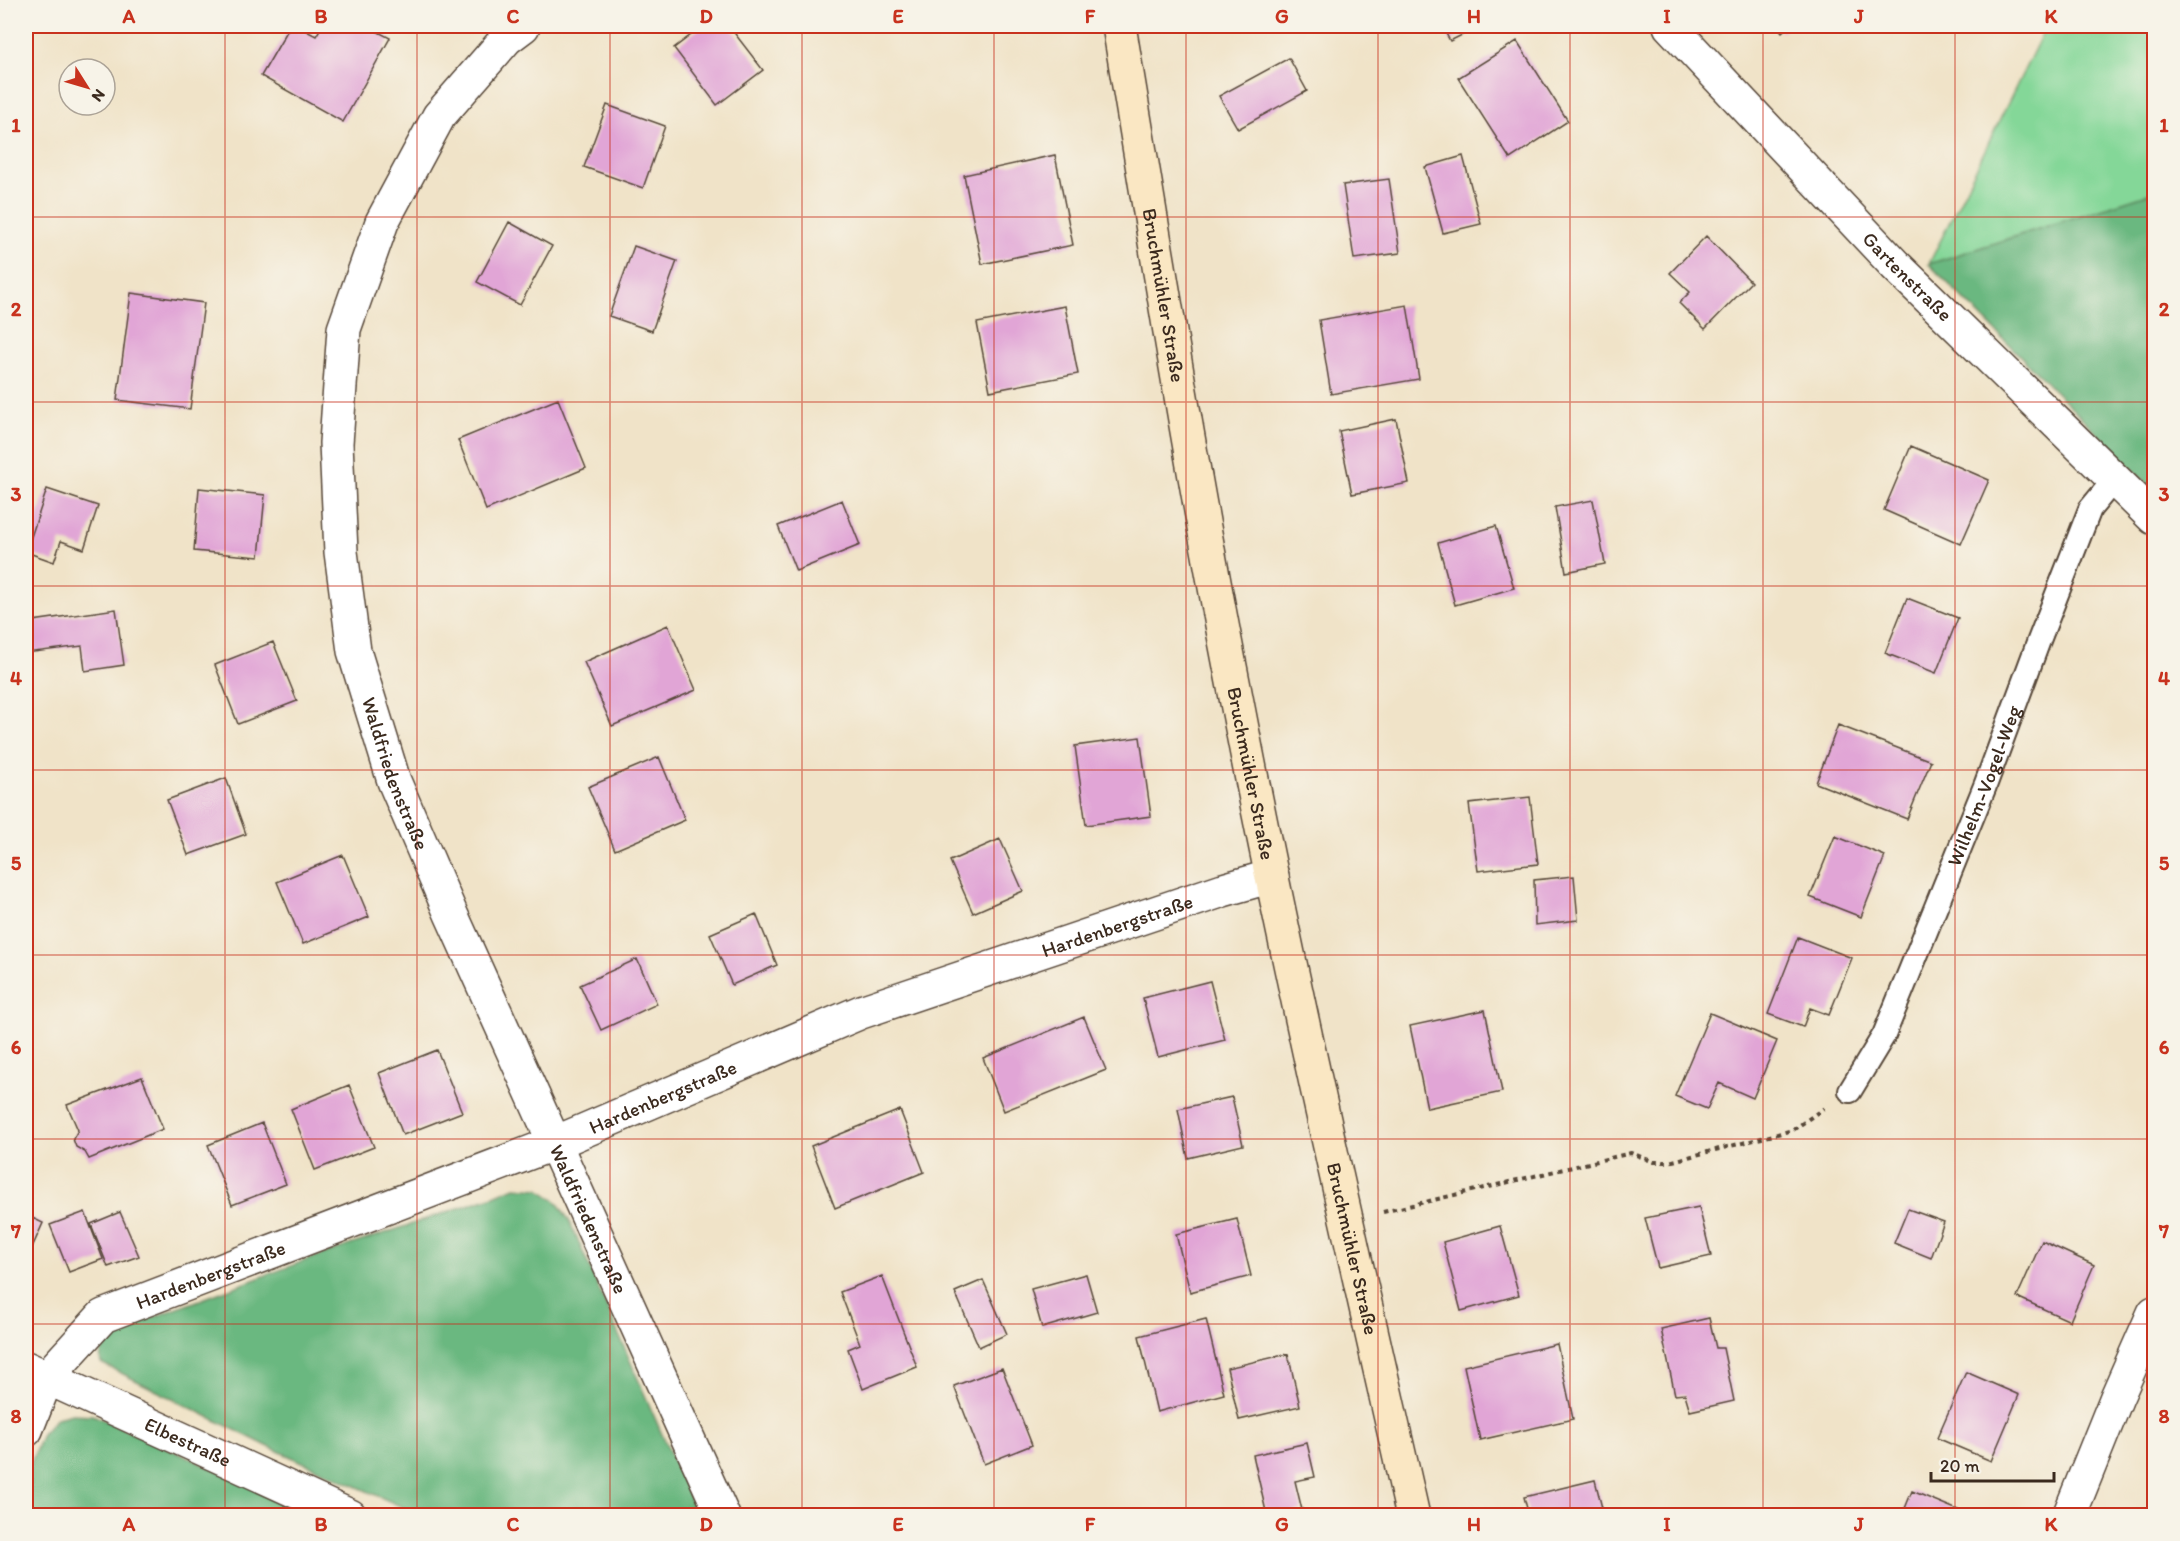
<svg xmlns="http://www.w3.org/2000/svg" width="2180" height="1541" viewBox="0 0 2180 1541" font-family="Itim,sans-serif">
	<rect width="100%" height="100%" fill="#f7f3e8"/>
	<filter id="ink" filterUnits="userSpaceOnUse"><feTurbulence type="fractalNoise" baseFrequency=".0167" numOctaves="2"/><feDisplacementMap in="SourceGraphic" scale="12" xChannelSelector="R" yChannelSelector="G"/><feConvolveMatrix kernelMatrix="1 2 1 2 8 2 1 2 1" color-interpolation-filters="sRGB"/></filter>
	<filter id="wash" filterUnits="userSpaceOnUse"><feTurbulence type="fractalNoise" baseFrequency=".008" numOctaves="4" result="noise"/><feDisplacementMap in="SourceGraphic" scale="24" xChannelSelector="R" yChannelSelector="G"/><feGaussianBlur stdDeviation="1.35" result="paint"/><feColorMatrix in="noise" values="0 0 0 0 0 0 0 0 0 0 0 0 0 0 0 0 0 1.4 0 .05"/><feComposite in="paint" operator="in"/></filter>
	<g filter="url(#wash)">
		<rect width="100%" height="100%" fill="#f0e3c8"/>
		<!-- green -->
		<path fill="#84d798" stroke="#60805b" stroke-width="1.5" d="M2046,26h108v166l-225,72z"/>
		<!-- forest -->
		<path fill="#6bb880" stroke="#53714f" stroke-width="1.5" d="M2154,192v299l-225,-227z
			M515,1187l24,2 18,13 12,18 128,295h-277l-153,-69 -166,-83c-5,-19 17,-30 32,-38l179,-67 182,-62z
			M72,1414l21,1 226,101h-293v-40l16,-42 15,-16z"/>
		<g id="blocks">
			<!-- building -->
			<path fill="#e1a5d6" d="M290,26h7l19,10 6,-10h45l23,12 -47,84 -82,-46z
				M703,26h26l34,44 -46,35 -43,-57z
				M1442,26h38l-30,15z
				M1777,26h12l-7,6z
				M1517,41l51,80 -58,38 -52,-81z
				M1289,58l18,33 -69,38 -19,-33z
				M607,105l58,21 -22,62 -59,-21z
				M1055,155l18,90 -91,19 -18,-89z
				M1463,156l18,68 -38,9 -18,-66z
				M1389,179l11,74 -46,6 -11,-74z
				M509,222l43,24 -32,59 -43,-23z
				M1706,236l45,46 -46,47 -26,-26 11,-11 -20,-19z
				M634,246l43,15 -25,70 -43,-15z
				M131,293l73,10 -14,106 -73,-9z
				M1407,305l12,74 -88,15 -12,-74z
				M1065,306l13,68 -88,17 -13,-68z
				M558,399l28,69 -100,42 -28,-70z
				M1396,419l13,64 -57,11 -13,-63z
				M1911,446l78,34 -28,64 -77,-34z
				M199,488l66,7 -6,62 -65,-6z
				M47,489l51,17 -14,43 -23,-8 -7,21 -28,-10z
				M842,500l18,45 -64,26 -18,-45z
				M1593,500l12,64 -39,8 -11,-65z
				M1496,526l18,62 -59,17 -17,-62z
				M1907,598l51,20 -22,55 -51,-20z
				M116,609l8,56 -39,6 -3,-25 -56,7v-31z
				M668,625l28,65 -84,36 -28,-64z
				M273,642l24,59 -59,23 -23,-59z
				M1838,725l93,36 -24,58 -91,-36z
				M1140,737l11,79 -65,9 -11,-79z
				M659,757l26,63 -70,30 -27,-63z
				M226,778l20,56 -58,21 -21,-55z
				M1530,797l8,67 -60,7 -9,-67z
				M1835,836l50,20 -24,61 -51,-20z
				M1000,839l23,52 -50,22 -23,-52z
				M343,855l26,62 -66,27 -26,-62z
				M1574,876l4,44 -43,5 -1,-45z
				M756,914l21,51 -45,20 -22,-51z
				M1798,937l54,21 -23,57 -19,-7 -7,19 -35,-13z
				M637,959l20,45 -56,26 -21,-45z
				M1210,981l15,59 -67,17 -15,-59z
				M1485,1010l17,82 -75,16 -17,-82z
				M1710,1013l67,28 -24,57 -34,-15 -12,26 -32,-13z
				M1084,1017l22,53 -102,41 -21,-53z
				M437,1050l25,62 -59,23 -24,-62z
				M142,1077l21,52 -74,30 -4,-7 -9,-5 -3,-8 5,-9 -11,-25z
				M349,1085l25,62 -59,23 -24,-61z
				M1232,1097l11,48 -55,13 -10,-49z
				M900,1110l24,62 -89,36 -24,-62z
				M262,1123l24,61 -54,21 -24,-60z
				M1699,1207l12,49 -53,12 -13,-50z
				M1908,1209l36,13 -13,36 -37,-15z
				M85,1212l18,47 -34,13 -19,-47z
				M120,1212l19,44 -31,11 -17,-43z
				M26,1215l17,8 -17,38z
				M1237,1219l14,57 -61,16 -14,-58z
				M1500,1226l19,69 -58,16 -18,-69z
				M2042,1241l52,24 -24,56 -53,-24z
				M1086,1274l11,38 -55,16 -11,-39z
				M882,1276l35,91 -54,22 -15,-40 12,-5 -20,-52z
				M983,1280l24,54 -28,13 -24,-55z
				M1709,1318l7,30h7l11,53 -44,10 -5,-17 -10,1 -14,-66z
				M1206,1319l18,75 -67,18 -18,-76z
				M1557,1344l16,75 -93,21 -16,-74z
				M1288,1354l12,52 -61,14 -12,-52z
				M1002,1368l30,77 -48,19 -30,-78z
				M1966,1372l53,23 -28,66 -54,-23z
				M1307,1443l8,34 -20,4 7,29 -24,6h-11l-14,-61z
				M1595,1480l9,36h-75l-5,-19z
				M1912,1491l58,24v1h-68z"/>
		</g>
	</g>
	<g filter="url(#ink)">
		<use href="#blocks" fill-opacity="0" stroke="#564638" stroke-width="1.5"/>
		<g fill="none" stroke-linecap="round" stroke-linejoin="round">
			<defs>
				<g id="lane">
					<path id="s1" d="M1850,1091l34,-56 101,-249 53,-143 52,-134 24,-29"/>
				</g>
				<g id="street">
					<path id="s2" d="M523,26l-16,12 -68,78 -57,106 -38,107 -8,114 5,109 13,99 40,130 57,133 272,602"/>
					<path id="s3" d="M1670,26l225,239 259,253"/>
					<path id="s4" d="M26,1368l324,148"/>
					<path id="s5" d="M26,1430l21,-53 56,-61 452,-173 306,-131 362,-122 49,-14"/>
					<path d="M2069,1516l48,-119 37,-84"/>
				</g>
				<g id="secondary">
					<path id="s6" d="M1119,26c37,220 72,442 115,661 53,278 117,553 179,829"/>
				</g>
			</defs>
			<!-- lane casing -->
			<use href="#lane" stroke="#564638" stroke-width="26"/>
			<!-- street casing -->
			<use href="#street" stroke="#564638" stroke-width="36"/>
			<!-- secondary casing -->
			<use href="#secondary" stroke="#564638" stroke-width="36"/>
			<!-- path -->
			<path stroke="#564638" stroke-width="4" stroke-dasharray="4.5 4.5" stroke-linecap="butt" d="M1383,1212l248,-59 23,9h15l124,-32 31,-22"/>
			<!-- lane -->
			<use href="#lane" stroke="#fff" stroke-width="22"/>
			<!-- street -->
			<use href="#street" stroke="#fff" stroke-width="33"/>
			<!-- secondary -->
			<use href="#secondary" stroke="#fae7c3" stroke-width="33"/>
		</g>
	</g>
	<!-- grid -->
	<path fill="none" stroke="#c8321e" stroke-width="1.5" stroke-opacity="0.55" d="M225,26v1490M417,26v1490M610,26v1490M802,26v1490M994,26v1490M1186,26v1490M1378,26v1490M1570,26v1490M1763,26v1490M1955,26v1490M26,217h2128M26,402h2128M26,586h2128M26,770h2128M26,955h2128M26,1139h2128M26,1324h2128"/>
	<g text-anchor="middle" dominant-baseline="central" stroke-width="6" stroke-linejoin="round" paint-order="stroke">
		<!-- street labels -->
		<g font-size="20" fill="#3b2a1e" stroke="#f7f3e8">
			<text stroke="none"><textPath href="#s3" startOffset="345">Gartenstraße</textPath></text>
			<text stroke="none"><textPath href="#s6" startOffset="273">Bruchmühler Straße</textPath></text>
			<text stroke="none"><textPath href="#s6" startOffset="759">Bruchmühler Straße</textPath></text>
			<text stroke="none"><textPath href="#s2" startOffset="810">Waldfriedenstraße</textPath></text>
			<text stroke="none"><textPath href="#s1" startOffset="334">Wilhelm-Vogel-Weg</textPath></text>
			<text stroke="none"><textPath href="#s5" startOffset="1227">Hardenbergstraße</textPath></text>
			<text stroke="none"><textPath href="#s5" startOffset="741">Hardenbergstraße</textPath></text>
			<text stroke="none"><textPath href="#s2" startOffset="1296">Waldfriedenstraße</textPath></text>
			<text stroke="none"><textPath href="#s6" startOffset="1245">Bruchmühler Straße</textPath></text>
			<text stroke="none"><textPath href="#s5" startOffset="255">Hardenbergstraße</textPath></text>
			<text stroke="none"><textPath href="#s4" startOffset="178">Elbestraße</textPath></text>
		</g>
	</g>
	<!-- margin -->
	<rect width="2180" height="1541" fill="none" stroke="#f7f3e8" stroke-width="66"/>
	<!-- north arrow -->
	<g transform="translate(87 87) rotate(127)"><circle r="28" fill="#f7f3e8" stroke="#aca397" stroke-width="1.5"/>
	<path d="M0-4.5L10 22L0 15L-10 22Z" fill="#c8321e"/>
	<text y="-9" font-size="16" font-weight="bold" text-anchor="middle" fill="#3b2a1e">N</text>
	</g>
	<!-- scale -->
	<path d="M1931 1472v9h123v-9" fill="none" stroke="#3b2a1e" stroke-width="3"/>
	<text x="1940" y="1472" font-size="18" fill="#3b2a1e" stroke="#f7f3e8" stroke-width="4.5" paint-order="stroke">20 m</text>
	<rect x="33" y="33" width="2114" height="1475" fill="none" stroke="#c8321e" stroke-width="2"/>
	<g font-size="20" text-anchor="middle" font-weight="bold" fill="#c8321e">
		<text x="129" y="23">A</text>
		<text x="321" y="23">B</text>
		<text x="513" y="23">C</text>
		<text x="706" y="23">D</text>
		<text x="898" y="23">E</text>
		<text x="1090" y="23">F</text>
		<text x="1282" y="23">G</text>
		<text x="1474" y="23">H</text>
		<text x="1667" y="23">I</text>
		<text x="1859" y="23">J</text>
		<text x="2051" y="23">K</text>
		<text x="16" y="132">1</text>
		<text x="2164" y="132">1</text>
		<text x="16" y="316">2</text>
		<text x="2164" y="316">2</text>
		<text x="16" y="501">3</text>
		<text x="2164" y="501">3</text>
		<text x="16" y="685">4</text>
		<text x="2164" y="685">4</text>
		<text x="16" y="870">5</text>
		<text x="2164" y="870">5</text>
		<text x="16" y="1054">6</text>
		<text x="2164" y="1054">6</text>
		<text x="16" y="1238">7</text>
		<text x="2164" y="1238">7</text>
		<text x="16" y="1423">8</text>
		<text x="2164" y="1423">8</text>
		<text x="129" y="1531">A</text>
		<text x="321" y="1531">B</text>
		<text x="513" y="1531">C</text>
		<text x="706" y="1531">D</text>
		<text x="898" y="1531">E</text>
		<text x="1090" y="1531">F</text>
		<text x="1282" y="1531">G</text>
		<text x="1474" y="1531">H</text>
		<text x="1667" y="1531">I</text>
		<text x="1859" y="1531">J</text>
		<text x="2051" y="1531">K</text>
	</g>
</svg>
